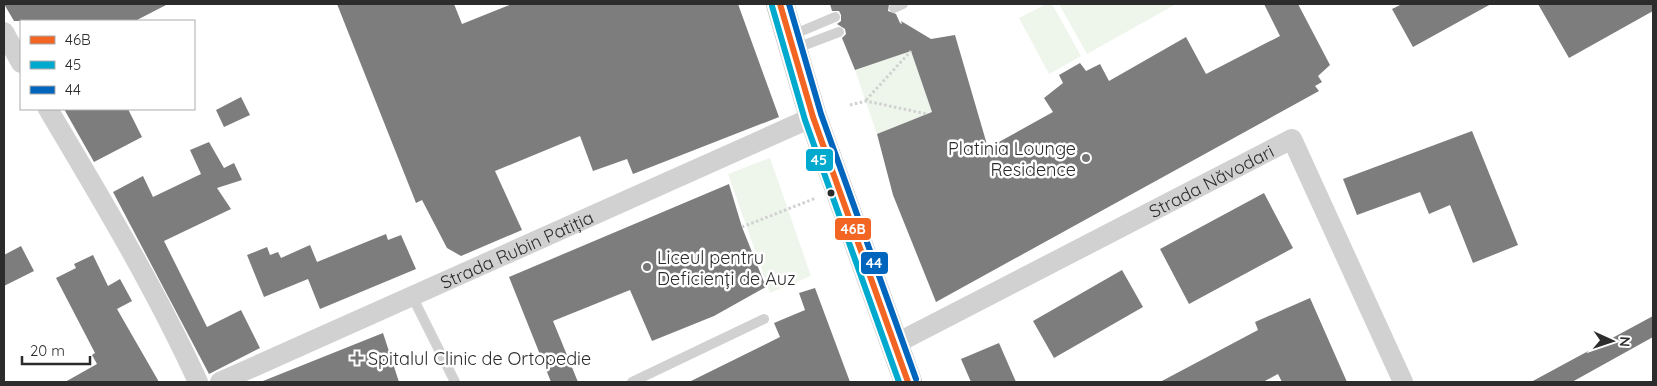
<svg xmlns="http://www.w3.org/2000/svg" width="1657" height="386" viewBox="0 0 1657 386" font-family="Quicksand,sans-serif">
	<rect width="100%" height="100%" fill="#fff"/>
	<!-- green -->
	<path fill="#eef5ea" d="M1046,4h6l29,52 -32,18 -30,-56z
		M1059,4h117l-89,50z
		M911,51l21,61 -55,22 -22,-64z
		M770,158l41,118 -41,17 -42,-119z"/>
	<!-- building -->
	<path fill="#7d7d7d" d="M4,4h164l-33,17h-121z
		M337,4h117l8,20 50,-20h226l41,113 -146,57 -6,-15 -34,12 -13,-35 -85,35 27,59 -61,26 -14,-8 -25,-48 -6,3z
		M830,4h59l-1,7 8,3 4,9 2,1 -1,-3 30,18 24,-4 33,113 65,-36 -9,-14 19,-15 -4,-8 21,-12 6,8 14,-7 9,17 77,-44 20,37 74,-38 -16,-32h34l32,61 -12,11 4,6 -7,4 4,5 -383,211 -43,-107 -16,-61 55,-22 -21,-61 -56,19 -13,-32 4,-4 -1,-5 -8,-5 4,-3v-6l-2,-4h-7z
		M1402,4h89l-78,43 -21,-38z
		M1538,4h115v7l-84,47z
		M241,97l9,18 -26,12 -8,-17z
		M64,109h64l14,28 -48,25z
		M1472,131l46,114 -45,18 -23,-58 -21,9 -9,-22 -63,23 -14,-36z
		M209,142l15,26 10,-5 8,17 -25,8 14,21 -67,32 43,86 34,-17 19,38 -51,26 -96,-182 30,-16 10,21 48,-23 -11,-24z
		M729,184l13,43 24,60 -52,29 -62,25 -22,-51 -77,31 25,61h-27l-42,-105z
		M1264,193l29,55 -104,56 -29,-55z
		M386,234l2,6 13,-5 15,34 -96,40 -12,-30 -44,18 -17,-42 20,-8 3,8 8,-3 3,6 29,-13 7,17z
		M21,246l13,25 -30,15v-31z
		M93,255l15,31 12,-7 12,22 -15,8 42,73h-94l32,-18 -5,-9 3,-2 -39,-75 20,-10 -2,-4z
		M1122,270l21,37 -89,51 -21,-37z
		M815,288l35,94h-161l91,-45 -6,-14 31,-13 -6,-17z
		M1310,298l37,84h-65l-4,-8 -15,8h-103l98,-52 -3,-8z
		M1653,316v21l-81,45h-41z
		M383,333l16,49h-136v-1z
		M999,343l17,39h-45l-10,-23z"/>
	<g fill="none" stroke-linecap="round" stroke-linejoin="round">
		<!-- path -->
		<path stroke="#d1d1d1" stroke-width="3" stroke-dasharray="2.5 2.5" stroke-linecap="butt" d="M866,100l45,-49
			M850,105l16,-4 61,13
			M742,227l74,-29"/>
		<!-- lane -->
		<path stroke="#d1d1d1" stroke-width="10" d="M894,8l9,-4
			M790,36l45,-19
			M794,49l45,-17
			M412,296l43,86
			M632,382l132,-63"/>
		<!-- street -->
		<g stroke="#d1d1d1" stroke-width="20">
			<path d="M4,32l17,31"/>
			<path d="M48,109c53,89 107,179 150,273"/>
			<path id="s1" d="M893,345l399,-206 111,243"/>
			<path id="s2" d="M220,382l593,-265"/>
		</g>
		<!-- primary -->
		<path stroke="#c4c4c4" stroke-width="28" d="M780,4l33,113 95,265"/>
		<defs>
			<path id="bus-1" d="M780,4l33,113 95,265"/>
			<path id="bus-2" d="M772,6l33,114 94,262"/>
			<path id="bus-3" d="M789,4l32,110 95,265"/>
		</defs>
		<!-- bus-1 casing -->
		<use href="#bus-1" stroke="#fff" stroke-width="10"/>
		<!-- bus-2 casing -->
		<use href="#bus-2" stroke="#fff" stroke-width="10"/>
		<!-- bus-3 casing -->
		<use href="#bus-3" stroke="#fff" stroke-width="10"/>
		<!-- bus-1 -->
		<use href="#bus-1" stroke="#f26522" stroke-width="6"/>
		<!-- bus-2 -->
		<use href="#bus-2" stroke="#00a9ce" stroke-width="6"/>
		<!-- bus-3 -->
		<use href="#bus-3" stroke="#0065bd" stroke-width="6"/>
	</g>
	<!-- markers -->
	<g fill="#767676" stroke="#fff" stroke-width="2">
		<circle cx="1086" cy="158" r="5"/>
		<circle cx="647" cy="267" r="5"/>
		<path d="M354.5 350.5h5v5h5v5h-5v5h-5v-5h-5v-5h5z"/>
	</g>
	<circle fill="#2c2c2c" stroke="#fff" stroke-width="2" cx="831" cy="193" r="4.5"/>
	<g text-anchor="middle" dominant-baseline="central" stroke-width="5" stroke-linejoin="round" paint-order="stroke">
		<!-- poi labels -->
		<g font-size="18" fill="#2c2c2c" stroke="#fff" text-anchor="start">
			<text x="1076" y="148" text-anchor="end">Platinia Lounge<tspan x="1076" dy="21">Residence</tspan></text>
			<text x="657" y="257">Liceul pentru<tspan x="657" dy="21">Deficienți de Auz</tspan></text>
			<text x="368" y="358">Spitalul Clinic de Ortopedie</text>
		</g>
		<!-- street labels -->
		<g font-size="18" fill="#2c2c2c" stroke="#fff">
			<text stroke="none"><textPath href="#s1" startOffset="358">Strada Năvodari</textPath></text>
			<text stroke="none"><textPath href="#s2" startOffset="325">Strada Rubin Patiția</textPath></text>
		</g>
	</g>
	<g stroke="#fff" stroke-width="2">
		<rect x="805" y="148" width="29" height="24" rx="5" fill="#00a9ce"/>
		<rect x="834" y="217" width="38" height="24" rx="5" fill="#f26522"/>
		<rect x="860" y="251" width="29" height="24" rx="5" fill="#0065bd"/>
	</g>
	<g font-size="14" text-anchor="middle" font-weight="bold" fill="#fff">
		<text x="819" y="165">45</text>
		<text x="853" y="234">46B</text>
		<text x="874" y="268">44</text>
	</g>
	<!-- border -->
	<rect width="1657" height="386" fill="none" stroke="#2c2c2c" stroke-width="10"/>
	<!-- legend -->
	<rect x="20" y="20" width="175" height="90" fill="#ffffff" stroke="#ababab"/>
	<rect x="30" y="36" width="25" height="8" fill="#f26522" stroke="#ababab"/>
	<text x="65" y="45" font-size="15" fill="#2c2c2c">46B</text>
	<rect x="30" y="61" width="25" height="8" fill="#00a9ce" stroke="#ababab"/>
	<text x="65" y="70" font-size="15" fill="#2c2c2c">45</text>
	<rect x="30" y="86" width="25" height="8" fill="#0065bd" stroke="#ababab"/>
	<text x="65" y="95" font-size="15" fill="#2c2c2c">44</text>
	<!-- north arrow -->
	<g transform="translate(1612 341) rotate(93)" stroke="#ffffff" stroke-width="4" paint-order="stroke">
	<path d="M0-4L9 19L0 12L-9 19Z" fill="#2c2c2c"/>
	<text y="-8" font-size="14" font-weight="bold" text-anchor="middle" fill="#2c2c2c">N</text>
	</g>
	<!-- scale -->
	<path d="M22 356v8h68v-8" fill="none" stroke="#2c2c2c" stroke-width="2.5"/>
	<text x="30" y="356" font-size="15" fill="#2c2c2c" stroke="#ffffff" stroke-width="4" paint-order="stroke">20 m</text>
</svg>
